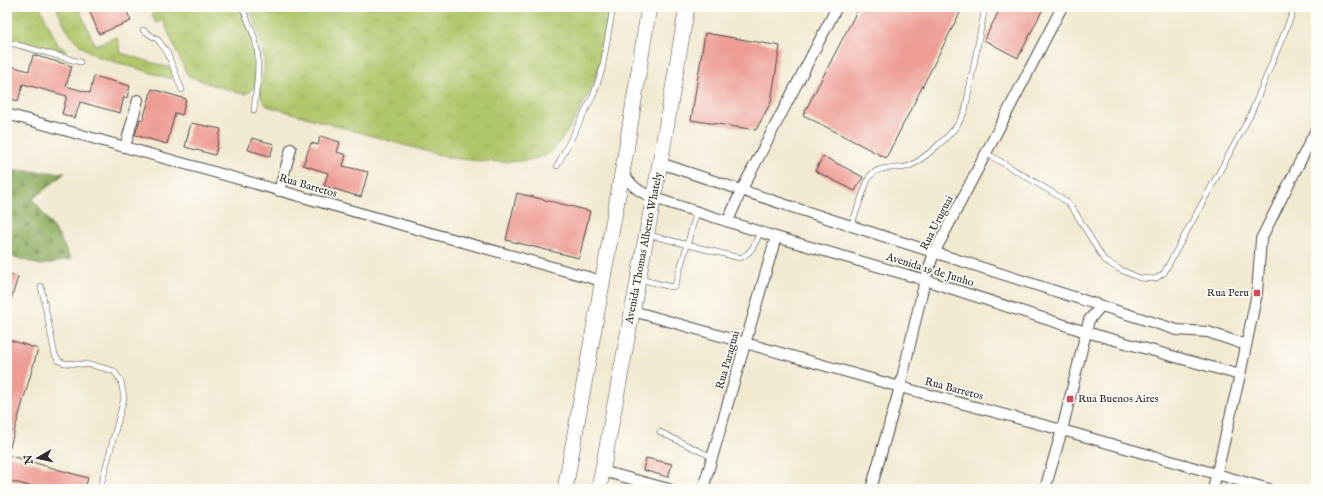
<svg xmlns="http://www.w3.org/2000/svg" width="1323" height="496" viewBox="0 0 1323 496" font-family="'IM FELL English',serif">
	<defs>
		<pattern id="grass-tufts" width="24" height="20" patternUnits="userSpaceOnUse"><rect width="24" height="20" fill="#b0c66b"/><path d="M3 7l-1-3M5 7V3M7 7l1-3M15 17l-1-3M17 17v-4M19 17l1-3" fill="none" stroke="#98aa5d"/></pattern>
		<pattern id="forest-firs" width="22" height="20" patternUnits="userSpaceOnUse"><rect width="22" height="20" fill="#8cab5f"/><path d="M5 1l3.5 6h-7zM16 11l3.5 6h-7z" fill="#738b4f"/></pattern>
	</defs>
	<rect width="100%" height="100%" fill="#fdfcf7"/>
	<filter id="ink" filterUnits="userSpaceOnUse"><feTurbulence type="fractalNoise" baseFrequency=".025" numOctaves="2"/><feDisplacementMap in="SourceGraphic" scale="8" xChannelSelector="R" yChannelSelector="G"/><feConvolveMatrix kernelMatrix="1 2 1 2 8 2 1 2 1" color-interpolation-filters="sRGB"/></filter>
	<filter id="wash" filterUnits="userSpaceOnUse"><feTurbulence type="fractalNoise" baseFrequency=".012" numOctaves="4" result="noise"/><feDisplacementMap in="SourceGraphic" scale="16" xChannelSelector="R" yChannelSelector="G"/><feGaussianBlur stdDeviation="0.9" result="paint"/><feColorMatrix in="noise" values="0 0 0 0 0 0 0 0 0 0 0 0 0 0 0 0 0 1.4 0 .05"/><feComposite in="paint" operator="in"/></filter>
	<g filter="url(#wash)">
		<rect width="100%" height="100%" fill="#f2e9d1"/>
		<!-- grass -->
		<path fill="url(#grass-tufts)" stroke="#6e784b" d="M7,7h33l18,38 9,6h-29l-31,-9z
			M56,7h22l17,38 22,-8 4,16 53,16 -2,10 -76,-23c-24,-14 -29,-25 -40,-49z
			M167,7h75l15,41 -1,36 -5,7 -6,3 -6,-1 -29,-9 -23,-9 -24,-55 -7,3 -4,-8 4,-3z
			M249,7h361c-3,21 -6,43 -12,63 -6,20 -34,75 -52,85 -20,11 -77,6 -100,2l-179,-51c-14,-16 -2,-25 -3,-41 -1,-20 -8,-40 -15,-58z"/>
		<!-- forest -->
		<path fill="url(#forest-firs)" stroke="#5c6b45" d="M7,170l58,3 -32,26 24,34 14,26 -31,6 -33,-10z"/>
		<g id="blocks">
			<!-- building -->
			<path fill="#ed9d94" d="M88,7h37l6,14 -32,13z
				M859,7h104l-77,151 -83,-43z
				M1001,7h43l-26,51 -34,-18z
				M705,33l75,13 -9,56 -15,28 -65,-10z
				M33,55l39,11 -6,20 24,7 4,-17 36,10 -3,12 -3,-1 -4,16 -40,-11 -5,16 -13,-4 5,-18 -44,-12 -5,17 -11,-3v-33l22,6z
				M152,89l34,10 -4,16 -7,-2 -8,31 -32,-9 5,-16 3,1z
				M191,123l30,6 -6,26 -30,-8z
				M320,136l20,6 -3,10 9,3 -3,11 25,6 -7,25 -37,-11 4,-13 -25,-8 8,-22 7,2z
				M252,138l22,6 -4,12 -22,-6z
				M823,156l40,21 -8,14 -40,-20z
				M517,193l73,18 -11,47 -73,-18z
				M7,274l11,3 -9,29h-2z
				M7,339l31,10 -29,101 -2,-1z
				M7,455l81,23 -3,11h-45l-33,-9z
				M646,458l26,6 -4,13 -25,-7z"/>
		</g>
	</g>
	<g filter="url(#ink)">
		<use href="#blocks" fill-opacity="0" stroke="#494844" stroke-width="1"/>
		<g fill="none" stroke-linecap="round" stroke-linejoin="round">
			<defs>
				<path id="lane" d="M242,7c6,13 12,26 15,41 3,20 -1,42 -3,62
					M143,30l15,10 9,12 15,38
					M7,42l73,20
					M986,153l74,44 9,7 6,8 29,48 15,9 21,9 15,1 9,-6 86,-157 45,-109
					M557,166l36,-70 9,-26 11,-63
					M851,226l18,-49c12,-13 22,-7 37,-10 13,-3 44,-31 52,-43 2,-4 5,-9 7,-13l20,-104
					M649,235l91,23c12,-5 15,-14 20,-26
					M640,279l31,8 4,-1 22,-75
					M41,286l14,69 4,6 5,2 28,2 22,6 7,10 3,17 -24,91
					M660,432l52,25"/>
				<path id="street" d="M7,114l595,167
					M125,147l13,-47
					M660,163l132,44 385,123 31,2 38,13
					M622,172c10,14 15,19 32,26l122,39 149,43 161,52 154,43
					M279,191l12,-42
					M728,221l13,-30 96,-184
					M633,311l267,76 162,43 207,59
					M602,471l67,18
					M703,489l73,-252
					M871,489l29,-102 25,-107 9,-27 128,-246
					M1045,489l17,-59 27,-110 12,-14
					M1213,489l27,-114 17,-82 4,-54 55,-109"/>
				<path id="secondary" d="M565,489l61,-338 23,-144
					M599,489l61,-326 27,-156"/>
			</defs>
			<!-- lane casing -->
			<use href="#lane" stroke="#494844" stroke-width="6"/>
			<!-- street casing -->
			<use href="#street" stroke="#494844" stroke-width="12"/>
			<!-- secondary casing -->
			<use href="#secondary" stroke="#494844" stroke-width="16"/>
			<!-- lane -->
			<use href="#lane" stroke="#fff" stroke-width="5"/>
			<!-- street -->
			<use href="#street" stroke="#fff" stroke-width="10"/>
			<!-- secondary -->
			<use href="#secondary" stroke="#fff" stroke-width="15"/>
		</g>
	</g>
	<!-- markers -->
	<g fill="#d1495b" stroke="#fdfcf7" stroke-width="1.5">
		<rect x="1253" y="289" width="8" height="8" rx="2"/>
		<rect x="1066" y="395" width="8" height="8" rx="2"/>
	</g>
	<g text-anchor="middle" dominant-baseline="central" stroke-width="3.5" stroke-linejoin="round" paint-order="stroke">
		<!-- street labels -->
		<g font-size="11" fill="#2b2b2b" stroke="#fdfcf7">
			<text transform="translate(308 186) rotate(16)">Rua Barretos</text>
			<text transform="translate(937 223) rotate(-63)">Rua Uruguai</text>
			<text transform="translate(644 248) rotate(-79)">Avenida Thomas Alberto Whately</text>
			<text transform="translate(930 270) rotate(17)">Avenida 19 de Junho</text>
			<text transform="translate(728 360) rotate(-74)">Rua Paraguai</text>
			<text transform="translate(954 389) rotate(15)">Rua Barretos</text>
		</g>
		<!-- poi labels -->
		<g font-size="11" fill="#2b2b2b" stroke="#fdfcf7" text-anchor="end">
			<text x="1249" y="293">Rua Peru</text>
			<text x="1078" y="399" text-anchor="start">Rua Buenos Aires</text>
		</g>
	</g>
	<!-- margin -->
	<rect width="1323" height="496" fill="none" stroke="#fdfcf7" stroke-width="24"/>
	<!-- north arrow -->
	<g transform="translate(38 458) rotate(261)" stroke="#fdfcf7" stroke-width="3" paint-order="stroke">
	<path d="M0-3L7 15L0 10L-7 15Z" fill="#2b2b2b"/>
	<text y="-6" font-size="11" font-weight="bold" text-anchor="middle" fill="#2b2b2b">N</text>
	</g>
</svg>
